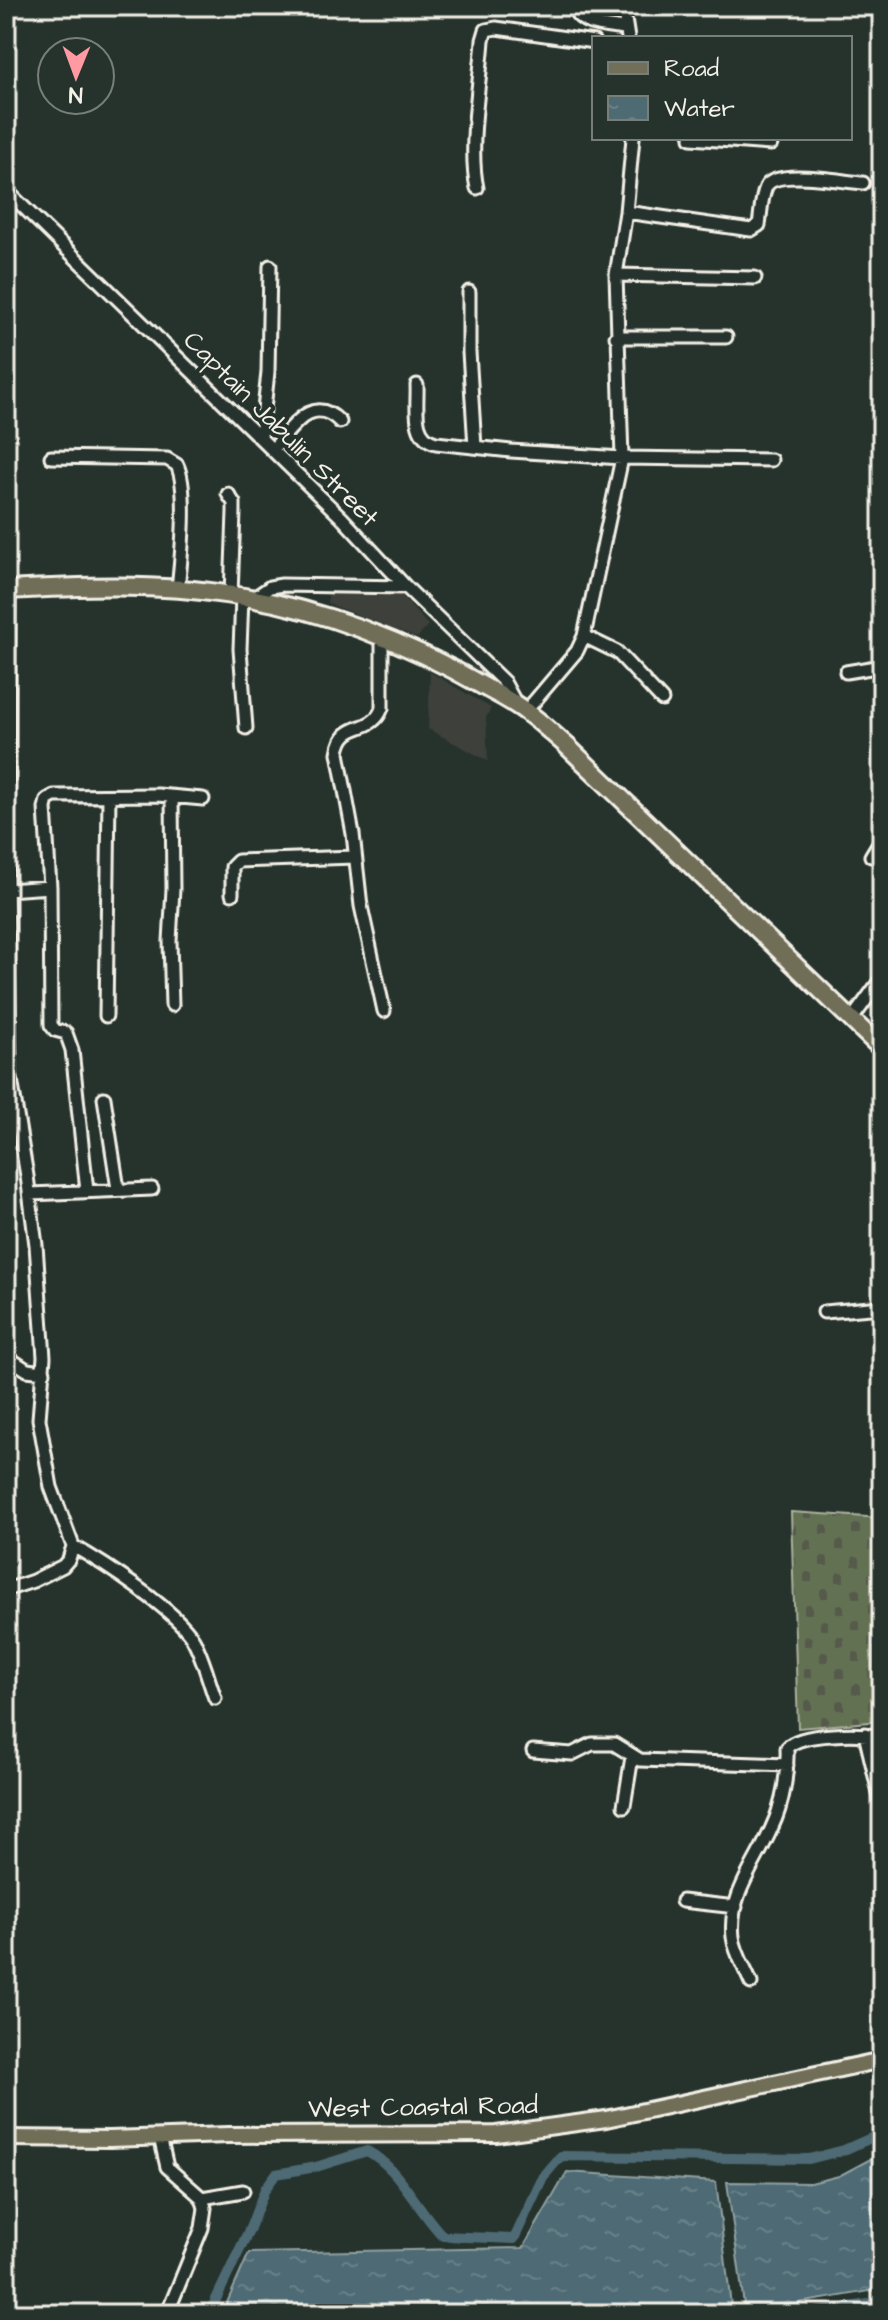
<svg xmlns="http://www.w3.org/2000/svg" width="888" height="2320" viewBox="0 0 888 2320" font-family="'Architects Daughter',sans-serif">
	<defs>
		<pattern id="cemetery-stones" width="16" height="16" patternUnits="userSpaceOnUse" patternTransform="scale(2)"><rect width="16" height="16" fill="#647152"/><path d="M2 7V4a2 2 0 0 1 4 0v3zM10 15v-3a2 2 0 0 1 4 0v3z" fill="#555a4b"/></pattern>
		<pattern id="water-ripples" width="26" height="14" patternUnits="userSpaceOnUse" patternTransform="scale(2)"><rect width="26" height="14" fill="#4e6b74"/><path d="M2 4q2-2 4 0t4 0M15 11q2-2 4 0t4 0" fill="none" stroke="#688188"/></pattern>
	</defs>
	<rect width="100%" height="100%" fill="#26332d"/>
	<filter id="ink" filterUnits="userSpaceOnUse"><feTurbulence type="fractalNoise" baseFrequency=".0125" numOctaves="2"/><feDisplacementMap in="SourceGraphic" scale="16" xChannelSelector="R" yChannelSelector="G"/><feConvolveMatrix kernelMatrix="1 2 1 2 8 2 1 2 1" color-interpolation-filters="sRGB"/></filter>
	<g filter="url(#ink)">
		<!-- built -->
		<path fill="#3c413a" d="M329,591l69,1 30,33 -11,13 -90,-35z
			M430,672l61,36 -5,10 2,43 -60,-32z"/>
		<!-- cemetery -->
		<path fill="url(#cemetery-stones)" stroke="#acb19d" stroke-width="2" d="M791,1512l91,6v203l-84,7z"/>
		<!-- water -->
		<path fill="url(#water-ripples)" stroke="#90a1a2" stroke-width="2" d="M882,2153v136l-137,23 -18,-130 84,1 28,-7z
			M567,2172l149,10 16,132h-510l27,-61 274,-5z"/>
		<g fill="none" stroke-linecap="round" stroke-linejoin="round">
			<!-- canal -->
			<path stroke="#4e6b74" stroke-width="10" d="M209,2314l41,-86 15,-39 11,-15 40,-7 51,-16c33,17 50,59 76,85l71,3 29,-62 18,-21 248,3 35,-9 38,-17
				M803,2314l79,-12"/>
			<defs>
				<path id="minor" d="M573,6c6,21 33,20 52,23
					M623,6l5,32
					M691,138l80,6
					M477,188c-9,-42 3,-104 6,-148l3,-10 10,-2 98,14
					M6,190l336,328 64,69 98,95 12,22
					M626,212l125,18 8,-5c2,-12 2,-27 7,-38 9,-19 78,-5 97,-4
					M616,275l139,3
					M469,292v60l6,95
					M616,337h110
					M417,385c1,21 -6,52 19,58l75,8 111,7 149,2
					M261,437l7,-65 2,-106
					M273,449c20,-22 39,-56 67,-27
					M51,457l116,2 10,6c12,25 4,95 1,124
					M228,494l6,9v9l-3,83
					M242,597l-2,52 6,79
					M254,598l16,-11 12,-2 124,2
					M584,636l33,16 45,48
					M382,638v70c-10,28 -39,10 -44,45l15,81 8,72 23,105
					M846,672l36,-6
					M526,711l51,-60 7,-15 38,-178 -6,-183 10,-63 7,-74
					M871,856l11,-18
					M7,890l43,-3
					M232,894v-27l6,-6 117,-4
					M172,1005l-2,-64 3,-52 -1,-92
					M106,1016l3,-220
					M852,1019l30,-41
					M104,1098l14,91
					M87,1191l-15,-141 -6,-17 -11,-3 -4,-5 -1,-138 -5,-79 2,-8 7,-4 104,-1 45,4
					M30,1194l122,-5
					M824,1312l58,-5
					M6,1356l21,14 17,2
					M73,1546c30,17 103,64 120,93 10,18 15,40 22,59
					M6,1590l27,-9 30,-15 6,-7 4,-13 -22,-59 -12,-68 5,-62 -8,-112 -9,-69 -17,-103 -3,-196 2,-287
					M865,1734l17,72
					M533,1751l39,3 20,-10h22l26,16 147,5
					M624,1806l8,-49
					M682,1901l54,6
					M751,1983c-6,-15 -16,-30 -18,-46 -5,-42 24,-74 39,-110 11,-23 16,-53 15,-79 13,-16 75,-15 95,-11
					M160,2137l7,30 35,31 3,10 -3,20 -35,86
					M202,2198l41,-7"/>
				<path id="major" d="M6,2138l104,1 118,-4 268,-1 110,-15 276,-59"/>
				<path id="highway" d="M6,590c75,-4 151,-7 226,5 87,13 175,47 251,91 14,8 29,15 42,25 15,10 28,23 42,35l315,303"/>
			</defs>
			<!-- minor casing -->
			<use href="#minor" stroke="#f4f1e8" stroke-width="17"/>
			<!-- major casing -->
			<use href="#major" stroke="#f4f1e8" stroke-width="20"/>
			<!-- highway casing -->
			<use href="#highway" stroke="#f4f1e8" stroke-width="22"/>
			<!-- minor -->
			<use href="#minor" stroke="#26332d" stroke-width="11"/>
			<!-- major -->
			<use href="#major" stroke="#716e59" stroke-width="14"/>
			<!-- highway -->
			<use href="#highway" stroke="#716e59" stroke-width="16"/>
		</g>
	</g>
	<g text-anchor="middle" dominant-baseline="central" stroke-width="8" stroke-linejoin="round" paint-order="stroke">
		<!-- street labels -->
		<g font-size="26" fill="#f4f1e8" stroke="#26332d">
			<text transform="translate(281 429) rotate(45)">Captain Jabulin Street</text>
			<text transform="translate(423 2107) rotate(-1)">West Coastal Road</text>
		</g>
	</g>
	<!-- margin -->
	<rect width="888" height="2320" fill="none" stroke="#26332d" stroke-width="32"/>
	<rect x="16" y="16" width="856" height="2288" fill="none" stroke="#f4f1e8" stroke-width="3" filter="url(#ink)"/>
	<!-- legend -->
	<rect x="592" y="36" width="260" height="104" fill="#26332d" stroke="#787f78" stroke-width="2"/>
	<rect x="608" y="62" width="40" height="12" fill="#716e59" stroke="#787f78" stroke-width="2"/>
	<text x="664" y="76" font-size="24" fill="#f4f1e8">Road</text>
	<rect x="608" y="96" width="40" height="24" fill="url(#water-ripples)" stroke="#787f78" stroke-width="2"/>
	<text x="664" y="116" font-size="24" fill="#f4f1e8">Water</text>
	<!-- north arrow -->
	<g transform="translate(76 76) rotate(181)"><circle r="38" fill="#26332d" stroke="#787f78" stroke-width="2"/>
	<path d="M0-6L14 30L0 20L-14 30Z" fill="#ff9aa2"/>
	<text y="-12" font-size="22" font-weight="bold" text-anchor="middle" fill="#f4f1e8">N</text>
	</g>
</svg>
